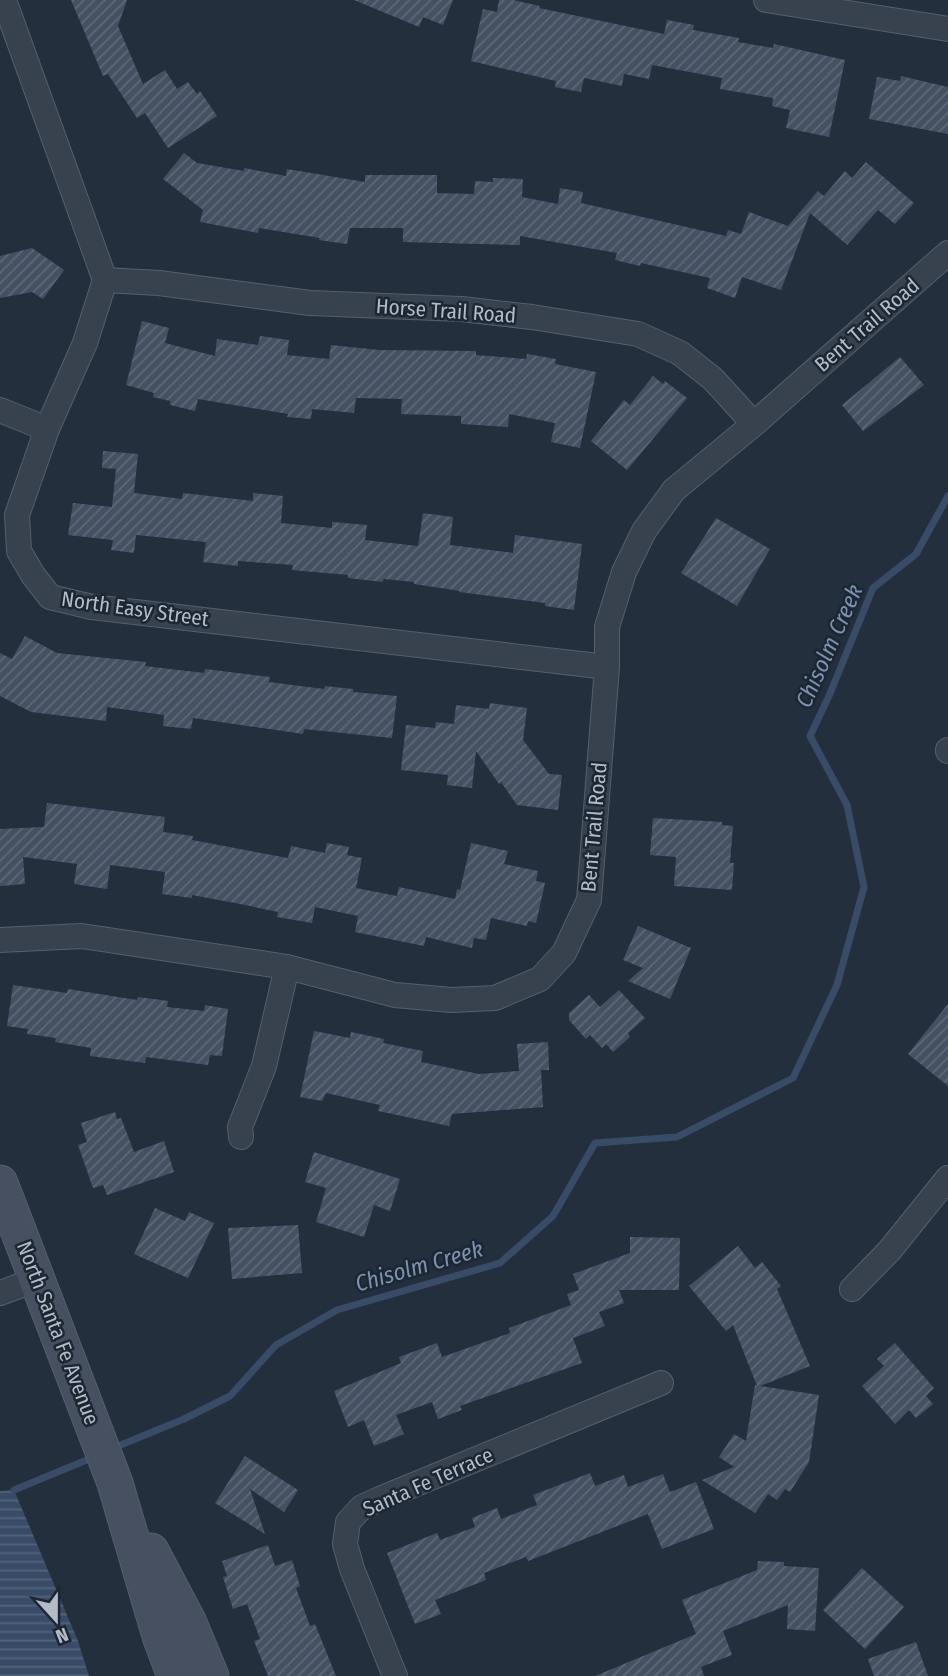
<svg xmlns="http://www.w3.org/2000/svg" width="948" height="1676" viewBox="0 0 948 1676" font-family="'Fira Sans Condensed',sans-serif">
	<defs>
		<pattern id="water-rules" width="6" height="5" patternUnits="userSpaceOnUse" patternTransform="scale(1.75)"><rect width="6" height="5" fill="#394c67"/><path d="M0 2.5h6" fill="none" stroke="#53647b"/></pattern>
		<pattern id="building-hatch" width="6" height="6" patternUnits="userSpaceOnUse" patternTransform="scale(1.75)"><rect width="6" height="6" fill="#455162"/><path d="M-1 1l2-2M0 6l6-6M5 7l2-2" fill="none" stroke="#5d6877"/></pattern>
	</defs>
	<rect width="100%" height="100%" fill="#242f3e"/>
	<!-- water -->
	<path fill="url(#water-rules)" d="M14,1490l64,151 11,35h-89v-185z"/>
	<g fill="none" stroke-linecap="round" stroke-linejoin="round">
		<!-- stream -->
		<path stroke="#394c67" stroke-width="7" d="M111,1449l73,-30 46,-23 46,-51 61,-35 163,-47 53,-47 42,-73 82,-6 116,-59 44,-93 27,-98 -17,-82 -37,-69 19,-40 44,-108 43,-34 32,-58
			M14,1490l80,-33"/>
	</g>
	<!-- building -->
	<path fill="url(#building-hatch)" d="M71,0h56l-9,26 25,58 22,-14 12,19 11,-7 9,12 3,-3 17,25 -49,32 -23,-35 -8,5 -29,-44 -5,2z
		M354,0h99l-10,25 -20,-8 -4,10z
		M499,0h14l27,6 -1,2 125,26 3,-14 27,5 -1,5 46,8 -1,4 35,6 1,-4 71,16 -16,77 -43,-9 4,-18 -18,-4 1,-8 -53,-9 2,-11 -70,-13 -3,14 -25,-5 -2,12 -38,-8 -3,14 -26,-5 1,-6 -85,-20 12,-52 14,3z
		M901,76l47,11v47l-79,-15 8,-42 23,4z
		M184,153l13,10 47,8v-3l42,8 1,-7 78,13v-7h72v18l37,1 1,-13 18,1v-4l30,1 -1,18 36,7 2,-16 23,4 -2,11 145,33 2,-6 13,4 8,-22 39,14 30,-35 6,5 21,-25 7,7 14,-16 48,41 -19,21 -17,-14 -31,35 -37,-32 -29,77 -39,-13 -7,21 -28,-10 3,-10 -69,-15 -1,3 -25,-6 2,-7 -97,-17v9l-117,-3v-14h-53l-3,16 -28,-4 1,-2 -61,-10 -1,5 -58,-11 3,-12 -40,-31z
		M32,248l32,22 -21,29 -11,-7 -32,6v-42z
		M142,321l27,7 -4,15 50,13 2,-17 41,6 2,-9 29,4 -2,15 42,4 2,-14 48,5 97,1v4l50,4 1,-5 29,5 -1,5 41,8 -16,76 -29,-6 4,-19 -46,-9 -1,13 -47,-3v-8l-60,-2 1,-15 -46,-1 -2,15 -42,-4 -1,10 -24,-2 1,-3 -90,-15 -3,12 -25,-6v-4l-17,-4 1,-4 -28,-8z
		M900,357l24,28 -61,46 -21,-26z
		M653,376l10,8 2,-3 22,17 -60,72 -36,-29 33,-41 6,5z
		M103,451l35,3 -4,39 48,6 1,-6 70,8v-8l30,3 -2,27 51,5v-6l35,3 -2,15 53,6 5,-33 30,4 -3,28 63,8 2,-18 67,9 -8,66 -29,-4v-3l-86,-11 1,-1 -46,-7v-2l-30,-3 -2,3 -34,-4v-3l-56,-5 1,-5 -55,-4v5l-35,-4 3,-20 -70,-7 -2,18 -23,-3 2,-10 -45,-5 5,-32 39,4 4,-38 -14,-1z
		M716,518l54,31 -33,57 -56,-33z
		M25,636l32,17 89,9 -1,4 59,7 1,-4 65,8 -1,5 55,7 1,-3 28,3v3l44,4 -5,42 -88,-9 -1,5 -110,-16 -2,11 -28,-3 1,-11 -57,-8 -1,14 -75,-9 -31,-16v-43l12,6z
		M490,703l37,5 -4,32 26,34 13,1 -4,35 -41,-5 -16,-23 -2,2 -23,-33 -4,37 -25,-3 1,-10 -47,-5 5,-45 29,3 1,-6 18,2 2,-19 33,4z
		M47,803l118,14 -2,15 30,4 -1,4 96,18 3,-12 34,7 2,-10 22,4 -2,8 15,3 -6,30 41,8 2,-9 56,12 2,-10 3,1 11,-47 37,8 -4,13 34,7 -2,10 9,2 -9,40 -8,-2 -1,5 -36,-8 -5,22 -12,-2 -2,10 -46,-11 -2,9 -69,-14 3,-16 -43,-9 -3,16 -35,-6 1,-5 -38,-8 -48,-9v3l-30,-4 3,-22 -55,-7 -3,24 -33,-5 3,-20 -54,-7 2,27 -25,2v-57l44,-2z
		M653,818l69,4v3l11,1 -3,37h4l-2,27 -58,-4 2,-29 -26,-2z
		M638,926l53,22 -21,51 -42,-18 15,-13 -20,-8z
		M13,985l54,8 1,-4 69,11 1,-3 30,4 -1,6 37,4 1,-6 23,4 -6,47 -12,-1 -2,10 -62,-8 -1,6 -55,-7 1,-8 -36,-6 1,-4 -29,-4 1,-5 -21,-3z
		M619,990l26,28 -17,15 2,4 -17,15 -7,-8 -4,4 -12,-13 -4,4 -17,-19v-7l20,-18 11,12z
		M948,1004v82l-40,-32z
		M314,1031l36,7 1,-6 33,7 -1,4 40,8 -2,11 58,12 40,-3 -2,-27 31,-2 1,28h-8l2,37 -91,7 -3,12 -71,-15 2,-6 -54,-12 -4,8 -22,-4z
		M115,1112l2,7 4,-1 13,34 30,-11 10,31 -67,23 -4,-10 -10,3 -15,-43 9,-3 -6,-19z
		M314,1152l86,27 -10,32 -16,-6 -10,32 -48,-15 10,-34 -21,-6z
		M155,1208l30,13 4,-9 25,11 -26,55 -54,-24z
		M298,1225l4,48 -70,6 -4,-51z
		M630,1237l50,1 -1,52h-60l5,13 -25,9 6,14 -32,12 9,25 -122,43 2,4 -24,9 -6,-17 -36,13 8,19 -30,12 -10,-26 -16,7 -14,-36 67,-28 -2,-6 38,-14 5,14 68,-24 -1,-5 62,-23 -4,-11 12,-4 -6,-16 57,-21z
		M738,1246l17,22 7,-6 19,24 -4,3 33,77 -50,20 59,9 -10,67 -19,30 -5,-3 -8,11 -9,-6 -13,19 -53,-33 32,-13 -15,-10 15,-23 12,7 9,-56 2,1 -24,-61 -7,6 -37,-45z
		M895,1343l39,45 -8,8 7,8 -17,14 -7,-8 -14,14 -33,-38 22,-20 -7,-7z
		M245,1456l53,34 -14,22 -34,-23 15,45 -50,-31z
		M590,1473l5,13 29,-11 4,12 35,-13 7,18 26,-10 18,47 -52,20 -14,-35 -120,47 -2,-4 -42,16 2,7 -51,20 6,14 -26,10 -28,-71 50,-20 3,7 35,-13 -3,-9 25,-10 4,11 36,-14 -4,-10z
		M268,1545l7,21 17,-6 8,26 -4,2 14,38 5,-2 21,52h-68l-14,-35 6,-2 -13,-35 -14,5 -10,-32 4,-1 -5,-15z
		M758,1561l26,1v4l35,2 -4,63 -28,-2 1,-24 -65,26 9,24 -31,12 3,9h-109l101,-42 -14,-34 75,-30z
		M862,1568l42,39 -39,42 -42,-39z
		M916,1642l12,34h-54l-6,-17z"/>
	<g fill="none" stroke-linecap="round" stroke-linejoin="round">
		<defs>
			<path id="street" d="M4,0l101,280 -20,63 -38,86 -30,86 2,36 14,24 17,22 42,10 515,60
				M766,0l182,29
				M105,280l54,3 151,20 151,6 71,8 106,17 42,19 33,26 41,45
				M0,410l47,19
				M948,751v-1
				M0,940l82,-4 205,31 108,28 57,5 43,-2 45,-19 24,-26 25,-53 18,-233v-40l17,-55 20,-41 30,-41 80,-66 194,-171
				M241,1137l-1,-10 24,-61 23,-99
				M852,1289l38,-39 58,-72
				M0,1293l38,-14
				M395,1676l-43,-107 -7,-25 3,-22 14,-15 20,-9 279,-115"/>
			<path id="secondary" d="M0,1183l115,300 45,153 15,40
				M151,1551l38,72 22,53"/>
		</defs>
		<!-- street casing -->
		<use href="#street" stroke="#565f6c" stroke-width="26"/>
		<!-- secondary casing -->
		<use href="#secondary" stroke="#565f6c" stroke-width="37"/>
		<!-- street -->
		<use href="#street" stroke="#38414e" stroke-width="24"/>
		<!-- secondary -->
		<use href="#secondary" stroke="#465061" stroke-width="35"/>
	</g>
	<g text-anchor="middle" dominant-baseline="central" stroke-width="5" stroke-linejoin="round" paint-order="stroke">
		<!-- street labels -->
		<g font-size="21" fill="#b4bcc9" stroke="#1d2633">
			<text transform="translate(446 311) rotate(4)">Horse Trail Road</text>
			<text transform="translate(867 325) rotate(-41)">Bent Trail Road</text>
			<text transform="translate(135 609) rotate(8)">North Easy Street</text>
			<text transform="translate(594 827) rotate(-85)">Bent Trail Road</text>
			<text transform="translate(58 1333) rotate(69)">North Santa Fe Avenue</text>
			<text transform="translate(428 1482) rotate(-24)">Santa Fe Terrace</text>
		</g>
		<!-- water labels -->
		<g font-size="23" font-style="italic" fill="#7c92b1" stroke="#1d2633">
			<text transform="translate(829 646) rotate(-66)">Chisolm Creek</text>
			<text transform="translate(419 1266) rotate(-16)">Chisolm Creek</text>
		</g>
	</g>
	<!-- north arrow -->
	<g transform="translate(56 1620) rotate(159)" stroke="#1d2633" stroke-width="5" paint-order="stroke">
	<path d="M0-5L12 26L0 18L-12 26Z" fill="#b4bcc9"/>
	<text y="-10" font-size="19" font-weight="bold" text-anchor="middle" fill="#b4bcc9">N</text>
	</g>
</svg>
